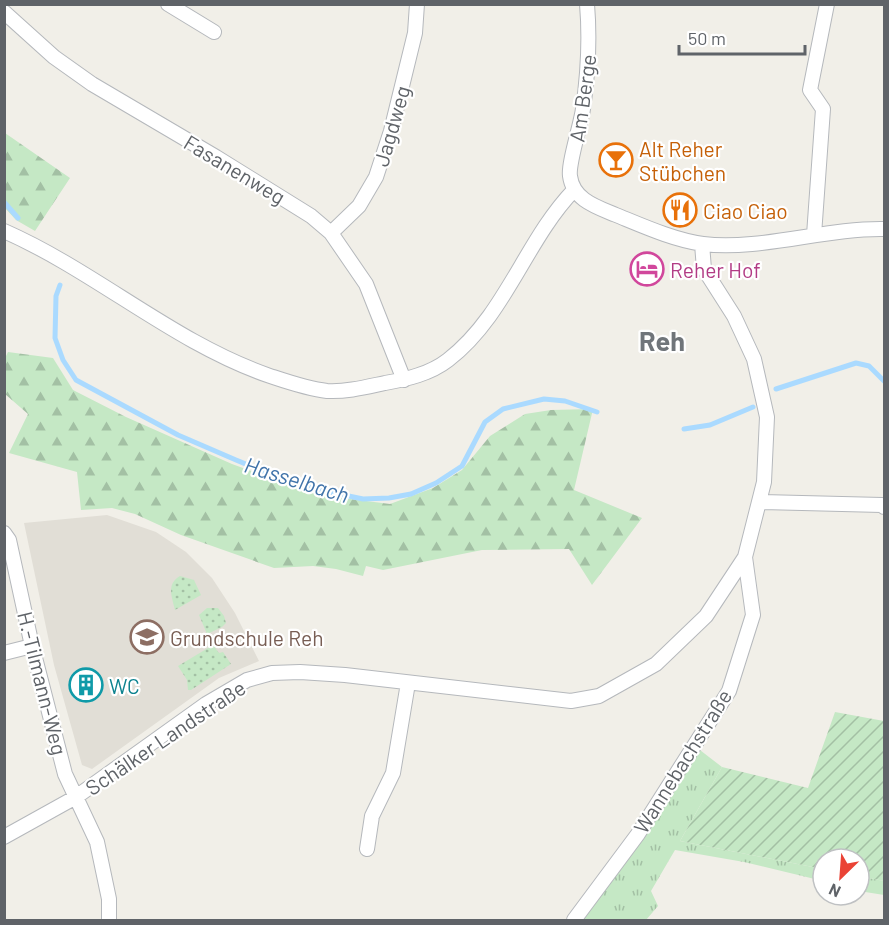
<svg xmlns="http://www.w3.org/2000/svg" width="889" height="925" viewBox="0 0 889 925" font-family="Barlow,sans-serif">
	<defs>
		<pattern id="grass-tufts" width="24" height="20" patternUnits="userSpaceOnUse" patternTransform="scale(1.5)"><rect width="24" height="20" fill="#c5e8c5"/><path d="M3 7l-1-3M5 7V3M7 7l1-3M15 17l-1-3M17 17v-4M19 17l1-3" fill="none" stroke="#a3c0a4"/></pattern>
		<pattern id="forest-firs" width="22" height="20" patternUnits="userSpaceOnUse" patternTransform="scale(1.5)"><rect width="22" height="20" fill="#c5e8c5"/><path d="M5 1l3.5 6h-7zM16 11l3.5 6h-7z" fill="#a3c0a4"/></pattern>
		<pattern id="park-dots" width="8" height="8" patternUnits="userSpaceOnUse" patternTransform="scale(1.5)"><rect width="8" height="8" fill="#c5e8c5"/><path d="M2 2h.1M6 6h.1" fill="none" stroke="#a3c0a4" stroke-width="1.8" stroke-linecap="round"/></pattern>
		<pattern id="garden-furrows" width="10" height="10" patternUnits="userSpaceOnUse" patternTransform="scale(1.5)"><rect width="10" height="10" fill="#c5e8c5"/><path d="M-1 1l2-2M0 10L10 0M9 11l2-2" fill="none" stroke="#a3c0a4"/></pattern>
	</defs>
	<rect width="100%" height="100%" fill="#f1efe8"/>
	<!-- education -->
	<path fill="#e1ded6" d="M107,515l49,17 30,20 26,26 23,35 24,48 -40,17 -127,91 -10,-4 -28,-100 -30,-142z"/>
	<!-- grass -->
	<path fill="url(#grass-tufts)" d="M696,747l26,20 -42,74 143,28v12l-79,-19 -69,-12 -24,41 7,15 -12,14h-67z
		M859,876l25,5v14l-25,-4z"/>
	<!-- forest -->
	<path fill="url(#forest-firs)" d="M5,133l65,45 -35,53 -19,-11 -11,-12z
		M8,352l45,6 20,32 53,27 106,47 86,31 72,9 43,-16 29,-18 28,-34 35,-22 26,-4 42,-1 -19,81 68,28 -50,67 -23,-36 -87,1 -99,20 -17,-4 -3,10 -27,-7 -23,-3 -39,2 -93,-33 -46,-21 -23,-6 -31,2 -4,-38 -68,-19 19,-39 -23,-20v-36z"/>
	<!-- park -->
	<path fill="url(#park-dots)" d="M180,576l14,4 7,15 -26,15c-3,-13 -9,-26 5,-34z
		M207,608h11l6,8 2,7 -4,4 -15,7 -8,-19z
		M213,645l6,8 4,-1 8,12 -40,26h-3l-1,-10 -9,-14z"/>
	<!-- garden -->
	<path fill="url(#garden-furrows)" d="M835,712l49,9v160l-25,-5v-17h-36v10l-143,-28 42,-74 86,21z"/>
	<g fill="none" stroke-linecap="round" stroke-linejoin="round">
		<!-- stream -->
		<path stroke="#aadaff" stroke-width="5" d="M4,202l14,16
			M60,285l-4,11 -1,42 8,22 13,20 102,55 58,25 44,18 40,12 43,9 26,-1 22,-4 25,-11 26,-17 23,-44 18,-13 41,-10 21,2 32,11
			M776,389l80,-26 13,3 15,15
			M684,429l26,-4 43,-18"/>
		<defs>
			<path id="minor" d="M168,4l46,28
				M587,4c3,35 1,70 -4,105 -2,15 -15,55 -13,67 3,24 27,31 46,39 27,11 58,25 87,29 56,7 123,-16 181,-15
				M4,12l50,45 38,27 124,73 95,59 20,17 35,51 38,96
				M4,231c93,41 170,112 266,145 18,6 38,13 57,15 20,1 39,-4 58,-8 22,-4 45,-9 63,-23 58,-45 77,-119 126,-170
				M331,233l28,-27 17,-29 15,-46 24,-98 2,-29
				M814,235l9,-126 -13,-19 17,-86
				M760,502l122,3 2,2
				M4,533l5,7 23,106 33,128 32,68 12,57v21
				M4,653l28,-7
				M4,837l72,-40 130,-93 41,-24 25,-7 28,-1 45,3 226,26 28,-5 57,-32 50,-48 39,-59
				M367,849l5,-33 21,-43 15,-90
				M574,920l64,-86 91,-143 24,-76 -8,-58 19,-75 3,-65 -13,-58 -20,-43 -30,-47 -2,-25"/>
		</defs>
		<!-- minor casing -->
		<use href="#minor" stroke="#b5b8bc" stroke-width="16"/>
		<!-- minor -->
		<use href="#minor" stroke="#fff" stroke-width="14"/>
	</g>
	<!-- icons -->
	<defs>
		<symbol id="bar-ring" viewBox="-11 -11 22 22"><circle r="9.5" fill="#fff" stroke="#e8710a" stroke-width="1.5"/><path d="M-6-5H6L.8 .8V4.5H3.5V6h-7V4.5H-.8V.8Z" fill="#e8710a"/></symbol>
		<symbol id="restaurant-ring" viewBox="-11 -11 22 22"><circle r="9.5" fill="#fff" stroke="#e8710a" stroke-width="1.5"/><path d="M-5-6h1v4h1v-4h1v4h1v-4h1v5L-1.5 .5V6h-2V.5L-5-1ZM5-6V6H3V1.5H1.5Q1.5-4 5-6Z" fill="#e8710a"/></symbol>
		<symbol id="hotel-ring" viewBox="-11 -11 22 22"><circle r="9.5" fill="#fff" stroke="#d1479c" stroke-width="1.5"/><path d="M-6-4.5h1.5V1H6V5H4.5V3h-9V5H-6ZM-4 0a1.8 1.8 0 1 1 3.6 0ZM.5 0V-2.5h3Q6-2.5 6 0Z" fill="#d1479c"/></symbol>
		<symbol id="school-ring" viewBox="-11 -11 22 22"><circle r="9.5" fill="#fff" stroke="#8d6e63" stroke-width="1.5"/><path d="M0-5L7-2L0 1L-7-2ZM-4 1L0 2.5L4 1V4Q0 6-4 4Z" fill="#8d6e63"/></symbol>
		<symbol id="building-ring" viewBox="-11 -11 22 22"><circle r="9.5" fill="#fff" stroke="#0f9aa8" stroke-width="1.5"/><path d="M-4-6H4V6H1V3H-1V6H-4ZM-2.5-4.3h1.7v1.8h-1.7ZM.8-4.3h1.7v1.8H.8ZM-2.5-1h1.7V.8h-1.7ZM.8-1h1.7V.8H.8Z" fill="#0f9aa8"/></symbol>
	</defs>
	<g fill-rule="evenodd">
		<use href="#bar-ring" x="597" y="141" width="38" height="38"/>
		<use href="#restaurant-ring" x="661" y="191" width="38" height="38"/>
		<use href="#hotel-ring" x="628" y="250" width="38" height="38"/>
		<use href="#school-ring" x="128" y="618" width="38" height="38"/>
		<use href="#building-ring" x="67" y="666" width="38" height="38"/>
	</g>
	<g text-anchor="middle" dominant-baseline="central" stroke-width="4.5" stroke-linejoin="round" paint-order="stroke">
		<!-- street labels -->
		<g font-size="21" fill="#5f6368" stroke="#fff">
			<text transform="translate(582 98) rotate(-82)">Am Berge</text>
			<text transform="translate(391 126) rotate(-74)">Jagdweg</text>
			<text transform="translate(235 169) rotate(31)">Fasanenweg</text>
			<text transform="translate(43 683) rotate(76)">H.-Tilmann-Weg</text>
			<text transform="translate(165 737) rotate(-34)">Schälker Landstraße</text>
			<text transform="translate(682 761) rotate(-58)">Wannebachstraße</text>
		</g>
		<!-- food labels -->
		<g font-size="21" fill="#c56008" stroke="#fff" text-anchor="start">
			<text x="639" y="148">Alt Reher<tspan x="639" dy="24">Stübchen</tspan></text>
			<text x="703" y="210">Ciao Ciao</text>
		</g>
		<!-- hotel labels -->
		<g font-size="21" fill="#b23c85" stroke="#fff" text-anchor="start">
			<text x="670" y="269">Reher Hof</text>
		</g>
		<!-- education labels -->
		<g font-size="21" fill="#785e54" stroke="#fff" text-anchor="start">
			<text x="170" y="637">Grundschule Reh</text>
		</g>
		<!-- culture labels -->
		<g font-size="21" fill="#0d838f" stroke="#fff" text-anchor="start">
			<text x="109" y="685">WC</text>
		</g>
		<!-- water labels -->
		<g font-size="22" font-style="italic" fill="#4174aa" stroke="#fff">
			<text transform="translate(297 479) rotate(17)">Hasselbach</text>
		</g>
		<!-- district labels -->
		<g font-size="27" font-weight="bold" fill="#70757a" stroke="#fff">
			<text x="662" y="340">Reh</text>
		</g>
	</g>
	<!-- border -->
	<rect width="889" height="925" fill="none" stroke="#5f6368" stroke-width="12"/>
	<!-- north arrow -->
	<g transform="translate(841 877) rotate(205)"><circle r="28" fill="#ffffff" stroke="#bfc1c3" stroke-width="1.5"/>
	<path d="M0-4.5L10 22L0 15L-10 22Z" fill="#ea4335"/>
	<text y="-9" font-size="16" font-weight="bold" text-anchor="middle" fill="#5f6368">N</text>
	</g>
	<!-- scale -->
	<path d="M679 45v9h126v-9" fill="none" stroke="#5f6368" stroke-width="3"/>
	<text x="688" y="45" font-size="18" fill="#5f6368" stroke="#ffffff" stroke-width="4.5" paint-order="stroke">50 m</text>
</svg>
